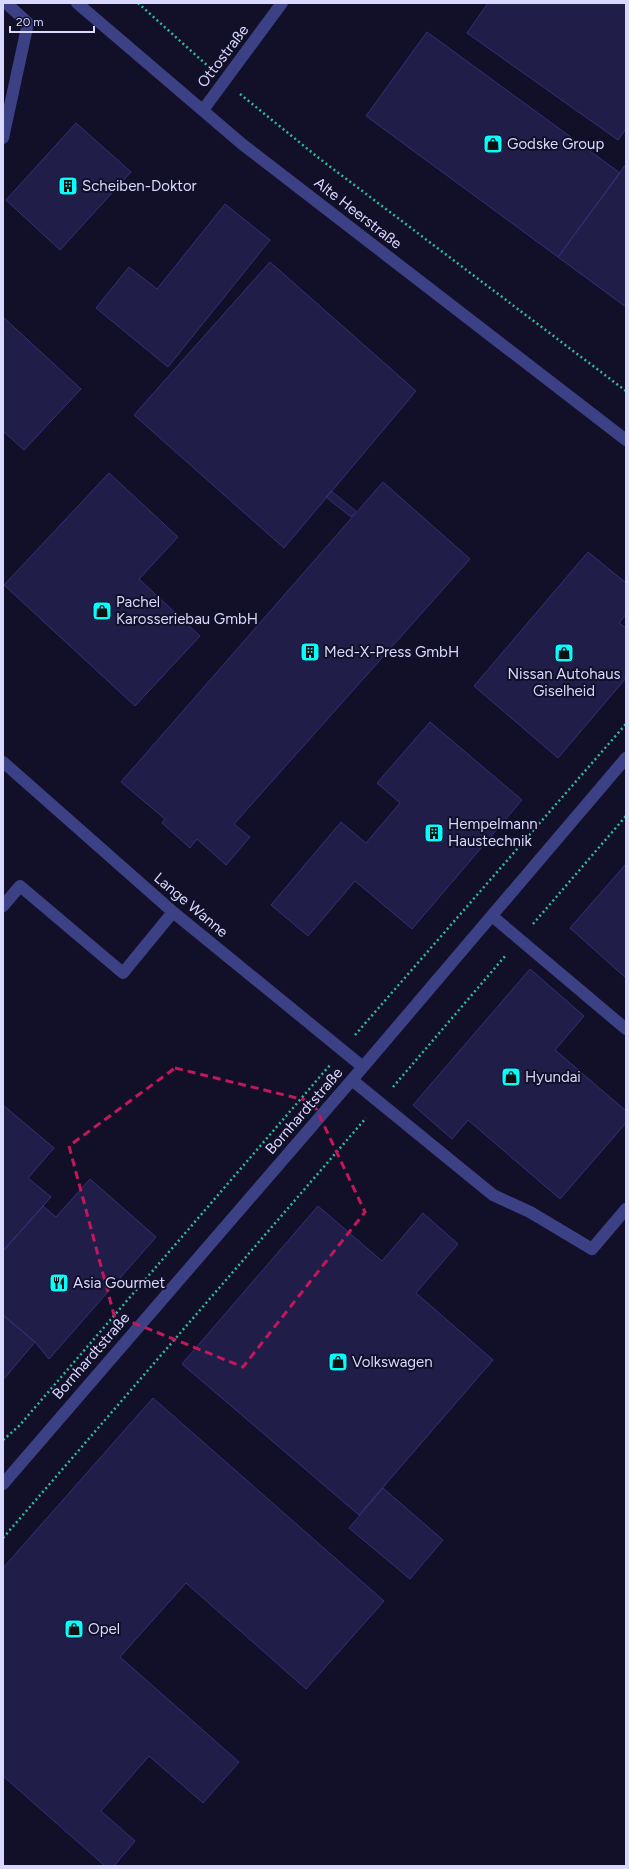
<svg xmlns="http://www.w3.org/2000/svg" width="629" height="1869" viewBox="0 0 629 1869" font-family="Figtree,sans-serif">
	<rect width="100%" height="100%" fill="#121028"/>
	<!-- building -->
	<path fill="#211d49" stroke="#362f75" d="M488,3h138v126l-8,11 -151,-107z
		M427,32l193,141 -62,84 -192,-141z
		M76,123l55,49 -71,78 -54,-50z
		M626,164v143l-68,-50z
		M225,204l45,36 -102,127 -72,-59 33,-41 28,22z
		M270,262l146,129 -132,157 -150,-133z
		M3,317l78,72 -57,61 -21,-19z
		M109,473l69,64 -39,42 61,57 -65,70 -131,-121z
		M383,482l87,77 -236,265 16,13 -24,28 -29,-26 -7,9 -28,-25 3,-4 -44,-37z
		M331,491l25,20 -5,6 -25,-20z
		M588,552l38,31v31l-7,9 7,5v50l-68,80 -84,-72z
		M430,722l92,78 -110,129 -57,-48 -47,55 -37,-31 70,-83 25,21 34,-40 -23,-20z
		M626,864v114l-56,-50z
		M530,969l54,47 -29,34 71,61v12l-66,76 -92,-79 -16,19 -39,-34z
		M3,1105l51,43 -26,30 23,19 -48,54z
		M90,1179l66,58 -107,122 -14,-17 -32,-27v-64l40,-45 13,11z
		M318,1206l64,55 41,-48 35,31 -42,49 77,67 -134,155 -177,-151z
		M3,1315l32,27 -32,38z
		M153,1398l231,203 -78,88 -120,-106 -66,74 119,105 -36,41 -54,-47 -48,55 34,30 -21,25h-9l-102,-90v-208z
		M383,1488l60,52 -33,39 -61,-51z"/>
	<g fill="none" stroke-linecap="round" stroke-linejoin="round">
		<!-- path -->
		<path stroke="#31b9a3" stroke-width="2.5" stroke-dasharray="2 3" stroke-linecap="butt" d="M138,3l71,64
			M240,94l80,65 306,232
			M533,924l93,-108
			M355,1035l271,-311
			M393,1087l113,-132
			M3,1440l16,-14 311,-361
			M3,1538l363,-420"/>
		<!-- minor -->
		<path stroke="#3c4186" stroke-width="12" d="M77,3l165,141 384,296
			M203,110l79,-107
			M3,138l25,-115 -22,-20
			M3,762l170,150 190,155
			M3,906l17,-20 103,87 50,-61
			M492,916l134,113
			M352,1080l141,115 37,17 62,37 34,-40
			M3,1484l360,-417 263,-309"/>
	</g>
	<!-- marked area -->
	<path fill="none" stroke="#c2185b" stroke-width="3" stroke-dasharray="8 5" stroke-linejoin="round" d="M175,1068l138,34 52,110 -122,155 -129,-52 -45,-169z"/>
	<!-- icons -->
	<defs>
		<symbol id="shop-square" viewBox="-11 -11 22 22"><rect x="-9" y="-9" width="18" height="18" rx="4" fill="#07fcfc" stroke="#121028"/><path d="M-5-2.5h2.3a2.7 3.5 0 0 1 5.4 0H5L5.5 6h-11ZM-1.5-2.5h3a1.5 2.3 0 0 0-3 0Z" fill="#111"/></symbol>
		<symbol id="building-square" viewBox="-11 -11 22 22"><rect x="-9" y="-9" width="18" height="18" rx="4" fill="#07fcfc" stroke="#121028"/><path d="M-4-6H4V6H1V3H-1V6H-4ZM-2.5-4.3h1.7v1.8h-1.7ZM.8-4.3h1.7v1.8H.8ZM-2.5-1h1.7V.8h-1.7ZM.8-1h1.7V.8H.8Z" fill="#111"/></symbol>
		<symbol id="restaurant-square" viewBox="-11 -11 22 22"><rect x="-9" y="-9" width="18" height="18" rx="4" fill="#07fcfc" stroke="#121028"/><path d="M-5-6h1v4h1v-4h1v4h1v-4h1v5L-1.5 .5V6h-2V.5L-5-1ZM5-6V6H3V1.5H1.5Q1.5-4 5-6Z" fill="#111"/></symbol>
	</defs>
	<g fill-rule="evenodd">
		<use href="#shop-square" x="482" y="133" width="22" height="22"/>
		<use href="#building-square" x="57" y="175" width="22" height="22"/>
		<use href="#shop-square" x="91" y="600" width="22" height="22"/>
		<use href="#building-square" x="299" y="641" width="22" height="22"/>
		<use href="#shop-square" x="553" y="642" width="22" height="22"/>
		<use href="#building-square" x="423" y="822" width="22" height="22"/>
		<use href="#shop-square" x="500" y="1066" width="22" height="22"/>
		<use href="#restaurant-square" x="48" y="1272" width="22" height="22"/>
		<use href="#shop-square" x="327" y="1351" width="22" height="22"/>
		<use href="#shop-square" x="63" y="1618" width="22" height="22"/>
	</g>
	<g text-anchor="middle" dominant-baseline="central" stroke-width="4" stroke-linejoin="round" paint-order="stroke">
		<!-- street labels -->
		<g font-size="15" fill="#d9d8fe" stroke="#121028">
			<text transform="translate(223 56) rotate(-53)">Ottostraße</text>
			<text transform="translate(358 213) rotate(38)">Alte Heerstraße</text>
			<text transform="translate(191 905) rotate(40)">Lange Wanne</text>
			<text transform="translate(304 1111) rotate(-49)">Bornhardtstraße</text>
			<text transform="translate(91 1356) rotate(-49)">Bornhardtstraße</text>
		</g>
		<!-- poi labels -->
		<g font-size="15" fill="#d9d8fe" stroke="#121028" text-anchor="start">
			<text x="507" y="144">Godske Group</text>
			<text x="82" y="186">Scheiben-Doktor</text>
			<text x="116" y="602">Pachel<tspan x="116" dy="17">Karosseriebau GmbH</tspan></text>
			<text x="324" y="652">Med-X-Press GmbH</text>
			<text x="564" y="674" text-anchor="middle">Nissan Autohaus<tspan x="564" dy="17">Giselheid</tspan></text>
			<text x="448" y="824">Hempelmann<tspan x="448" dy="17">Haustechnik</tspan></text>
			<text x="525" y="1077">Hyundai</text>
			<text x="73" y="1283">Asia Gourmet</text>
			<text x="352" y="1362">Volkswagen</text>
			<text x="88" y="1629">Opel</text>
		</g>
	</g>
	<!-- border -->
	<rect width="629" height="1869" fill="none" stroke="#d9d8fe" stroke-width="8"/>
	<!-- scale -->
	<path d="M10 26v6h84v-6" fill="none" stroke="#d9d8fe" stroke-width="2"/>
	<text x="16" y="26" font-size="12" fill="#d9d8fe" stroke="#121028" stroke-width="3" paint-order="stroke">20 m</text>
</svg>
